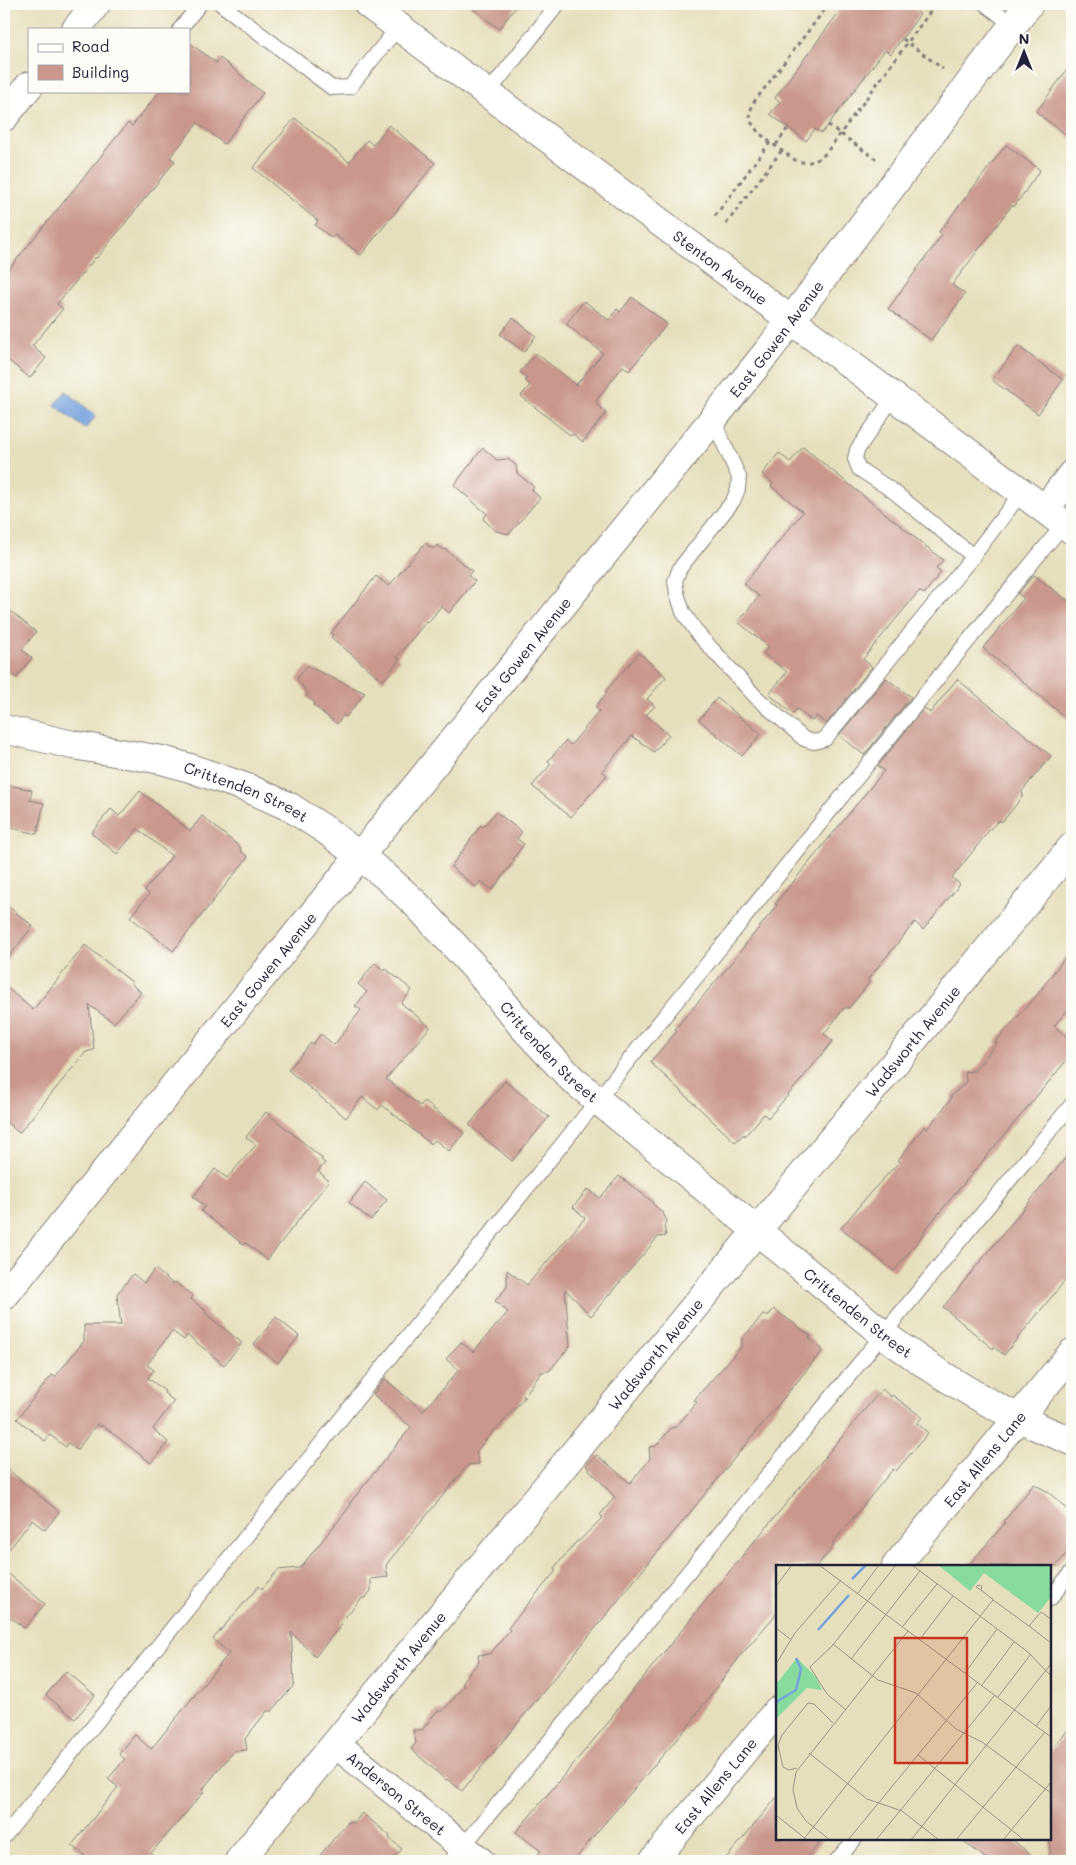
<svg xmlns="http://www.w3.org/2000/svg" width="1076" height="1865" viewBox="0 0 1076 1865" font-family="Mali,sans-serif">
	<rect width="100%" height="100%" fill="#fdfcf7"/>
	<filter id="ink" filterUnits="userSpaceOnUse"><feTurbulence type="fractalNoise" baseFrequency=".02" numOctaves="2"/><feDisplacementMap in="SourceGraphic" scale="10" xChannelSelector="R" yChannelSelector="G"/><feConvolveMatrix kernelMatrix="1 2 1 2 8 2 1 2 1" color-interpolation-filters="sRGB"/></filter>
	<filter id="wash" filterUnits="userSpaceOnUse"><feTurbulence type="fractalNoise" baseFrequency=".0096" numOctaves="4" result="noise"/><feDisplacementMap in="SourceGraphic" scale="20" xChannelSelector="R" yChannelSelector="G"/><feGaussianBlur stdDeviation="1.12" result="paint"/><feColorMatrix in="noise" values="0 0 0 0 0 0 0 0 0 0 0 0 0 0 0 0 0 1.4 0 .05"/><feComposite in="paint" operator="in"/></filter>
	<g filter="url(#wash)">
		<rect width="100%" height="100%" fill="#e6dfbb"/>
		<!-- water -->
		<path fill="#74a2dd" stroke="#4b628c" d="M66,391l30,25 -11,13 -30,-24z"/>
		<g id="blocks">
			<!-- building -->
			<path fill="#c9978b" d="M467,4h51l-19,25z
				M845,4h62l13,10 -29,40 -6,-4 -63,83 -7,-4 -9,12 -36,-27 10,-12 -5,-4z
				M189,42l27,21 4,-5 43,35 -39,51 -26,-21 -28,34 5,4 -78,97 -1,-1 -39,47 6,5 -31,37 14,12 -16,20 -26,-21v-82l124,-152 4,3 28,-35h29z
				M1072,63v76l-36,-27z
				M295,118l54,44 18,-22 6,5 16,-20 46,38 -74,92 -26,-20 -3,3 -17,-13 3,-4 -65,-53z
				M1006,145l34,25 -26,37 -2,-2 -60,80 13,9 -34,46 -43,-31 54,-74 -3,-3z
				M632,297l35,27 -38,47 -6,-5 -27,35 2,2 -1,2 9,8 -23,29 -10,-8 -2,2 -50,-40 9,-11 -5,-5 2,-2 -7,-6 16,-19 40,32 27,-32 -37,-29 18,-23 25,19 8,-11 3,3z
				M513,318l23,18 -12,16 -24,-18z
				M1018,346l45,34 -25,34 -46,-34z
				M803,447l140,113 -7,8 5,4 -17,22 -5,-3 -56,68 9,8 -46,57 -10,-8 -4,5 -15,-12 -4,5 -24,-20 18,-22 -24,-19 6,-6 -31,-25 21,-26 -15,-12 59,-72 -32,-26 2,-3 -11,-9 17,-21 11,9z
				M483,448l14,12 11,-1 8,6 1,8 17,14 -2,3 8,8 -31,36 -13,-3 -13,-12 4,-5 -33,-29z
				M425,543l8,6 4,-4 7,5 1,-1 27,22 -4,5 7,5 -26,32 -8,-7 -13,17 -2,-1 -29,35 3,2 -17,22 -52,-44 2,-2 -2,-2 45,-57 13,10z
				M1034,575l38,29v119l-89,-75 41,-50 -6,-4z
				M4,606l32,26 -14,18 10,8 -16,20 -10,-8 -2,2z
				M639,653l27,24 -19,22 8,7 -9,9 23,20 -15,17 -22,-16 -30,35 5,4 -36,42 -39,-31 19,-22 -3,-3 18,-20 5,4 28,-34 -4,-4 12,-14 -2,-1z
				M307,666l58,27 -19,24 -2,-2 -7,9 -24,-19 2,-2 -9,-7 2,-2 -11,-15z
				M886,678l25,19 -47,58 -25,-20z
				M957,679l94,77 -29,35 1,5 -20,25h-5l-7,7 -39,50 8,6 -37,46 -8,-8 -47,57 1,4 -20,25h-5l-20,26 9,7 -37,45 -28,32 -4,-4 -19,22 -1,-2 -9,8 -85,-80 27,-31 -2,-2 52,-61 50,-63 -2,-1 109,-133 -6,-5 46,-58 6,5z
				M717,698l44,36 -19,22 -43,-36z
				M4,784l28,6 -2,10 14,3 -7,31 -33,-8z
				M140,791l50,40 12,-15 39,32 -1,2 8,7 -75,94 -43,-34 19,-23 -4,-4 27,-34 -34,-27 -21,25 -26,-21 20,-24 8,7z
				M496,812l26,20 -5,7 7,5 -11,15 2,1 -23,30 -11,-9 -5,6 -25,-20 30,-42 2,2z
				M4,903l29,23 -29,37z
				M85,945l48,38 -2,1 10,8 -27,31 -25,-18 5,45 -8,2 -67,81 -15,-13v-135l29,25z
				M1072,948v57l-18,21 18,15v13l-148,177 1,1 -31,39 -53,-43 29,-35 30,-32 -2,-1 27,-34 2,3 24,-30v-3l15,-14 -1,-10 9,-1 23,-28 -2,-1 42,-47z
				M375,963l9,8 2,-2 26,21 -11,13 29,24 -44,52 34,27 4,-5 40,32 -15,18 -14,-11 -4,4 -49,-39 -4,5 -16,-13 -16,21 -58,-48 23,-27 2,1 8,-10 13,11 27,-35 -6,-4 12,-14 -9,-8z
				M505,1081l44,36 -37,44 -43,-36z
				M266,1112l56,46 -1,2 4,3 -7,8 11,10 -62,79 -21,-17 -2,2 -43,-34 4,-5 -12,-9 22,-28 12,9 29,-33 -10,-8z
				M1072,1150v122l-68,83 -10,-8 -1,2 -50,-42z
				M619,1176l34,26 -1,1 11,10 4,8 -3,4 2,11 -8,1 -67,79 -26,-27 5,57 -21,25 -7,1 -19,25h2l-28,32 -1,-1 -20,24 3,12 -11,1 -79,96 -3,5 2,11 -17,2v12l-6,7h-3l-22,25 2,1 -27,33 -24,-25 3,53 -22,26h-5l-22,28 2,11 -13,1 -32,39 2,2 -53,61 3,8h-63l-19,-16 46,-58 -10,-8 17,-20 -6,-5 16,-19 16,14 78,-96 -16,-14 46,-53 3,3 16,-19 22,-2 51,-63 -2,-1 62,-77 -38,-33 12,-15 38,32 36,-41 -13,-11 15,-17 12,10 35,-40 -13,-11 12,-14v-17l20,15 58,-67 -12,-11 15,-18 12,9z
				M365,1182l22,18 -16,20 -22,-17z
				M155,1269l18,15 2,-2 18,14 -2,3 15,12 -1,2 37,30 -18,22 -37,-30 -3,5 -12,-9 -25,34 7,5 -6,8 17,13 -1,2 10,8 -21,28 15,13 -17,21 -49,-38 -1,2 -4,-3 -20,26 -9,-7 -2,4 -16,-12 -5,6 -28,-22 35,-44 3,2 29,-36v-16h37l-4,-31 16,-20 11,9z
				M774,1309l37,27 -2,2 14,12 -361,441 -15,-12 -1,1 -35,-31 5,-6 -3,-13h9l15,-19h6l20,-24v-7l16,-18 -1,-7 12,-1 20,-24 -2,-2 47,-56v-5l22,-26h2l24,-24 -3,-2 15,-18 -29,-31 11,-11 33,28 20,-24 -1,-12 7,-1 15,-18 5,-1 21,-25 -3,-2 48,-54v-7l6,-7 15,-17h6z
				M276,1317l23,19 -21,27 -24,-19z
				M882,1389l9,8 1,-2 30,22 -5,6 11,10 -32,38 -3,-2 -61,75 2,2 -17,20h-40v47l-36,42 -47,62 1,1 -98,114 -23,29h-42l9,-10 -25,-19 97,-115 -1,-1 126,-155z
				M4,1466l55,46 -14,18 -13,-10 -28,36z
				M1034,1484l14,8 24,21v34l-16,19h-88l37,-43 -1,-2z
				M4,1570l41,34 -21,24 -20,-16z
				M66,1671l29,24 -20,24 -29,-24z
				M1072,1725v136h-22v-109z
				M777,1797v42h46l-19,22h-80z
				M362,1813l28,23 -1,2 13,11 -11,12h-76l33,-39 6,1z
				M961,1839h50l28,22h-50z"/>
		</g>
	</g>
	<g filter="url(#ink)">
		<use href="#blocks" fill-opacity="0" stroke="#84807b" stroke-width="1"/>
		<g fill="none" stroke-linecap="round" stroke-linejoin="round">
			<defs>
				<path id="service" d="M221,4l111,84 18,-1 49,-61
					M985,4l28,21
					M180,29l20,-25
					M488,93l70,-89
					M894,396l-37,54 -2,9 4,10 34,22 80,65
					M713,420l26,57 -1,12 -5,12 -53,67 -5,13 2,12 6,19 15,22 58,63 48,42 10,3 11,-3 148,-183 49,-64
					M1050,1599l22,-28
					M4,1837l593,-736c44,-58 91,-113 137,-170 109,-137 219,-272 330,-407
					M451,1861l621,-757
					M836,1861l19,-22"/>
				<g id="minor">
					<path d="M76,29l20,-25"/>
					<path d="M4,117l25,-31"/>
					<path d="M1045,509l27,-35"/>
					<path id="s1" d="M4,729l69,16 89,15 28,8 60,21 40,18 37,24 57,44 32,29 61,66 46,57 49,52 311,255c59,44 120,81 189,107"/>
					<path id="s2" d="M4,1296l764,-945 261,-347"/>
					<path id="s3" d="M896,1566l176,-213"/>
					<path id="s4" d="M336,1744l144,117"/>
					<path id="s5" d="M239,1861l833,-1014"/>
					<path id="s6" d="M653,1861l124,-150"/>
				</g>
				<g id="primary">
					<path id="s7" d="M368,4l704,526"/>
				</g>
			</defs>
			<!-- service casing -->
			<use href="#service" stroke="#84807b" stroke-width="16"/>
			<!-- minor casing -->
			<use href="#minor" stroke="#84807b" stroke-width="30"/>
			<!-- primary casing -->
			<use href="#primary" stroke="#84807b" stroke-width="30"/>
			<!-- path -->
			<path stroke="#84807b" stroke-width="3" stroke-dasharray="4 4" stroke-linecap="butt" d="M829,4l-75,98c-3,6 -5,12 -3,19 4,13 32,30 44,39 12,5 21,2 31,-7l110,-149
				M916,4l13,9
				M903,39l40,30
				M828,125l48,34
				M776,145l12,-17
				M715,216l56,-75
				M726,224l56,-74"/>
			<!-- service -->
			<use href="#service" stroke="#fff" stroke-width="14"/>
			<!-- minor -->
			<use href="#minor" stroke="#fff" stroke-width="28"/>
			<!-- primary -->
			<use href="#primary" stroke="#fff" stroke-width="28"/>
		</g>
	</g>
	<g text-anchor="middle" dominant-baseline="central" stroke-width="5" stroke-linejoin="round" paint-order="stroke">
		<!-- street labels -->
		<g font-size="15" fill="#22223b" stroke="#fdfcf7">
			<text stroke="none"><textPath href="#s7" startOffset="440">Stenton Avenue</textPath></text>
			<text stroke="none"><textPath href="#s2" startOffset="1230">East Gowen Avenue</textPath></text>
			<text stroke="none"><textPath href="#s2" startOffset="825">East Gowen Avenue</textPath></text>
			<text stroke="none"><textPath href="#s1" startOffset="251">Crittenden Street</textPath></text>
			<text stroke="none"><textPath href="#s2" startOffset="420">East Gowen Avenue</textPath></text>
			<text stroke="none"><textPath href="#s5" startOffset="1061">Wadsworth Avenue</textPath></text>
			<text stroke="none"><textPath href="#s1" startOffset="656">Crittenden Street</textPath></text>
			<text stroke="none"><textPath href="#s1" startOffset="1061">Crittenden Street</textPath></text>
			<text stroke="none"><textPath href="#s5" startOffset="656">Wadsworth Avenue</textPath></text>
			<text stroke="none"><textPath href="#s3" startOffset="139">East Allens Lane</textPath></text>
			<text stroke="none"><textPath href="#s5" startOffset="251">Wadsworth Avenue</textPath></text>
			<text stroke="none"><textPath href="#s6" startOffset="98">East Allens Lane</textPath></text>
			<text stroke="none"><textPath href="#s4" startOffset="78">Anderson Street</textPath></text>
		</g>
	</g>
	<!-- overview -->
	<g transform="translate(776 1565)">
		<rect width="275" height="275" fill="#e6dfbb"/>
		<path d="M162,0h113v32l-13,16 -54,-40 -14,18zM21,93l19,19 6,13 -15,-2 -31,31v-35z" fill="#86db9d"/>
		<path fill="none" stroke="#74a2dd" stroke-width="2.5" d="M76,14l14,-14M42,65l31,-35M0,137l20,-12 5,-21 -5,-11"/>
		<path fill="none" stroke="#989388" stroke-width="1" d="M43,0l232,172M136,0l116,87 23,24M0,21l16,-21M205,25l1,-4 -4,-1 -2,2 5,3 10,8h1l1,2 36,26 22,17M82,28l21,-28M127,61l34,-42M253,61l12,-14 10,7M0,63l14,11M144,74l33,-43M57,79l45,36 38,13 40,36 26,13 69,51M75,94l69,-88M0,99l19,-31 46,-53M189,108l32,-44M206,120l32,-43M222,132l33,-43M69,144l-18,-15 -17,-27 22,-21 64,-81M260,161l15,-20M33,188l58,46 35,12 37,29M142,190l106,85M21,203l-8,2 -6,-3 -5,-22 4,-10 26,-32 6,1 19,19M0,250l31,25M27,275l190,-240M54,275l-24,-19 -9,-13 -4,-18 3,-18 112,-141M72,275l130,-158M100,275l119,-145M135,275l140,-176M180,275l89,-108M227,275l48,-58"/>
		<path fill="#c8321e" fill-opacity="0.15" stroke="#c8321e" stroke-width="2.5" d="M119,73h72v125h-72z"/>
		<rect width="275" height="275" fill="none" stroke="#22223b" stroke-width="2.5"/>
	</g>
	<!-- margin -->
	<rect width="1076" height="1865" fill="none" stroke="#fdfcf7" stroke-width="20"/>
	<!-- legend -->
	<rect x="28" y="28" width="162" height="65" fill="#fdfcf7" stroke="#a5a5ac"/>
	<rect x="38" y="44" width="25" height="8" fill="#ffffff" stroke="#a5a5ac"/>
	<text x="72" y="52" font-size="15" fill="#22223b">Road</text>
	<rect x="38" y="65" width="25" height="15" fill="#c9978b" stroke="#a5a5ac"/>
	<text x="72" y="78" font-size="15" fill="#22223b">Building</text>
	<!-- north arrow -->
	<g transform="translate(1024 52)" stroke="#fdfcf7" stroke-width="4" paint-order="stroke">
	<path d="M0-4L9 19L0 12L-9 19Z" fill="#22223b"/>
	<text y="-8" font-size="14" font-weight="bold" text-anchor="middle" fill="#22223b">N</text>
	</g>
</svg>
